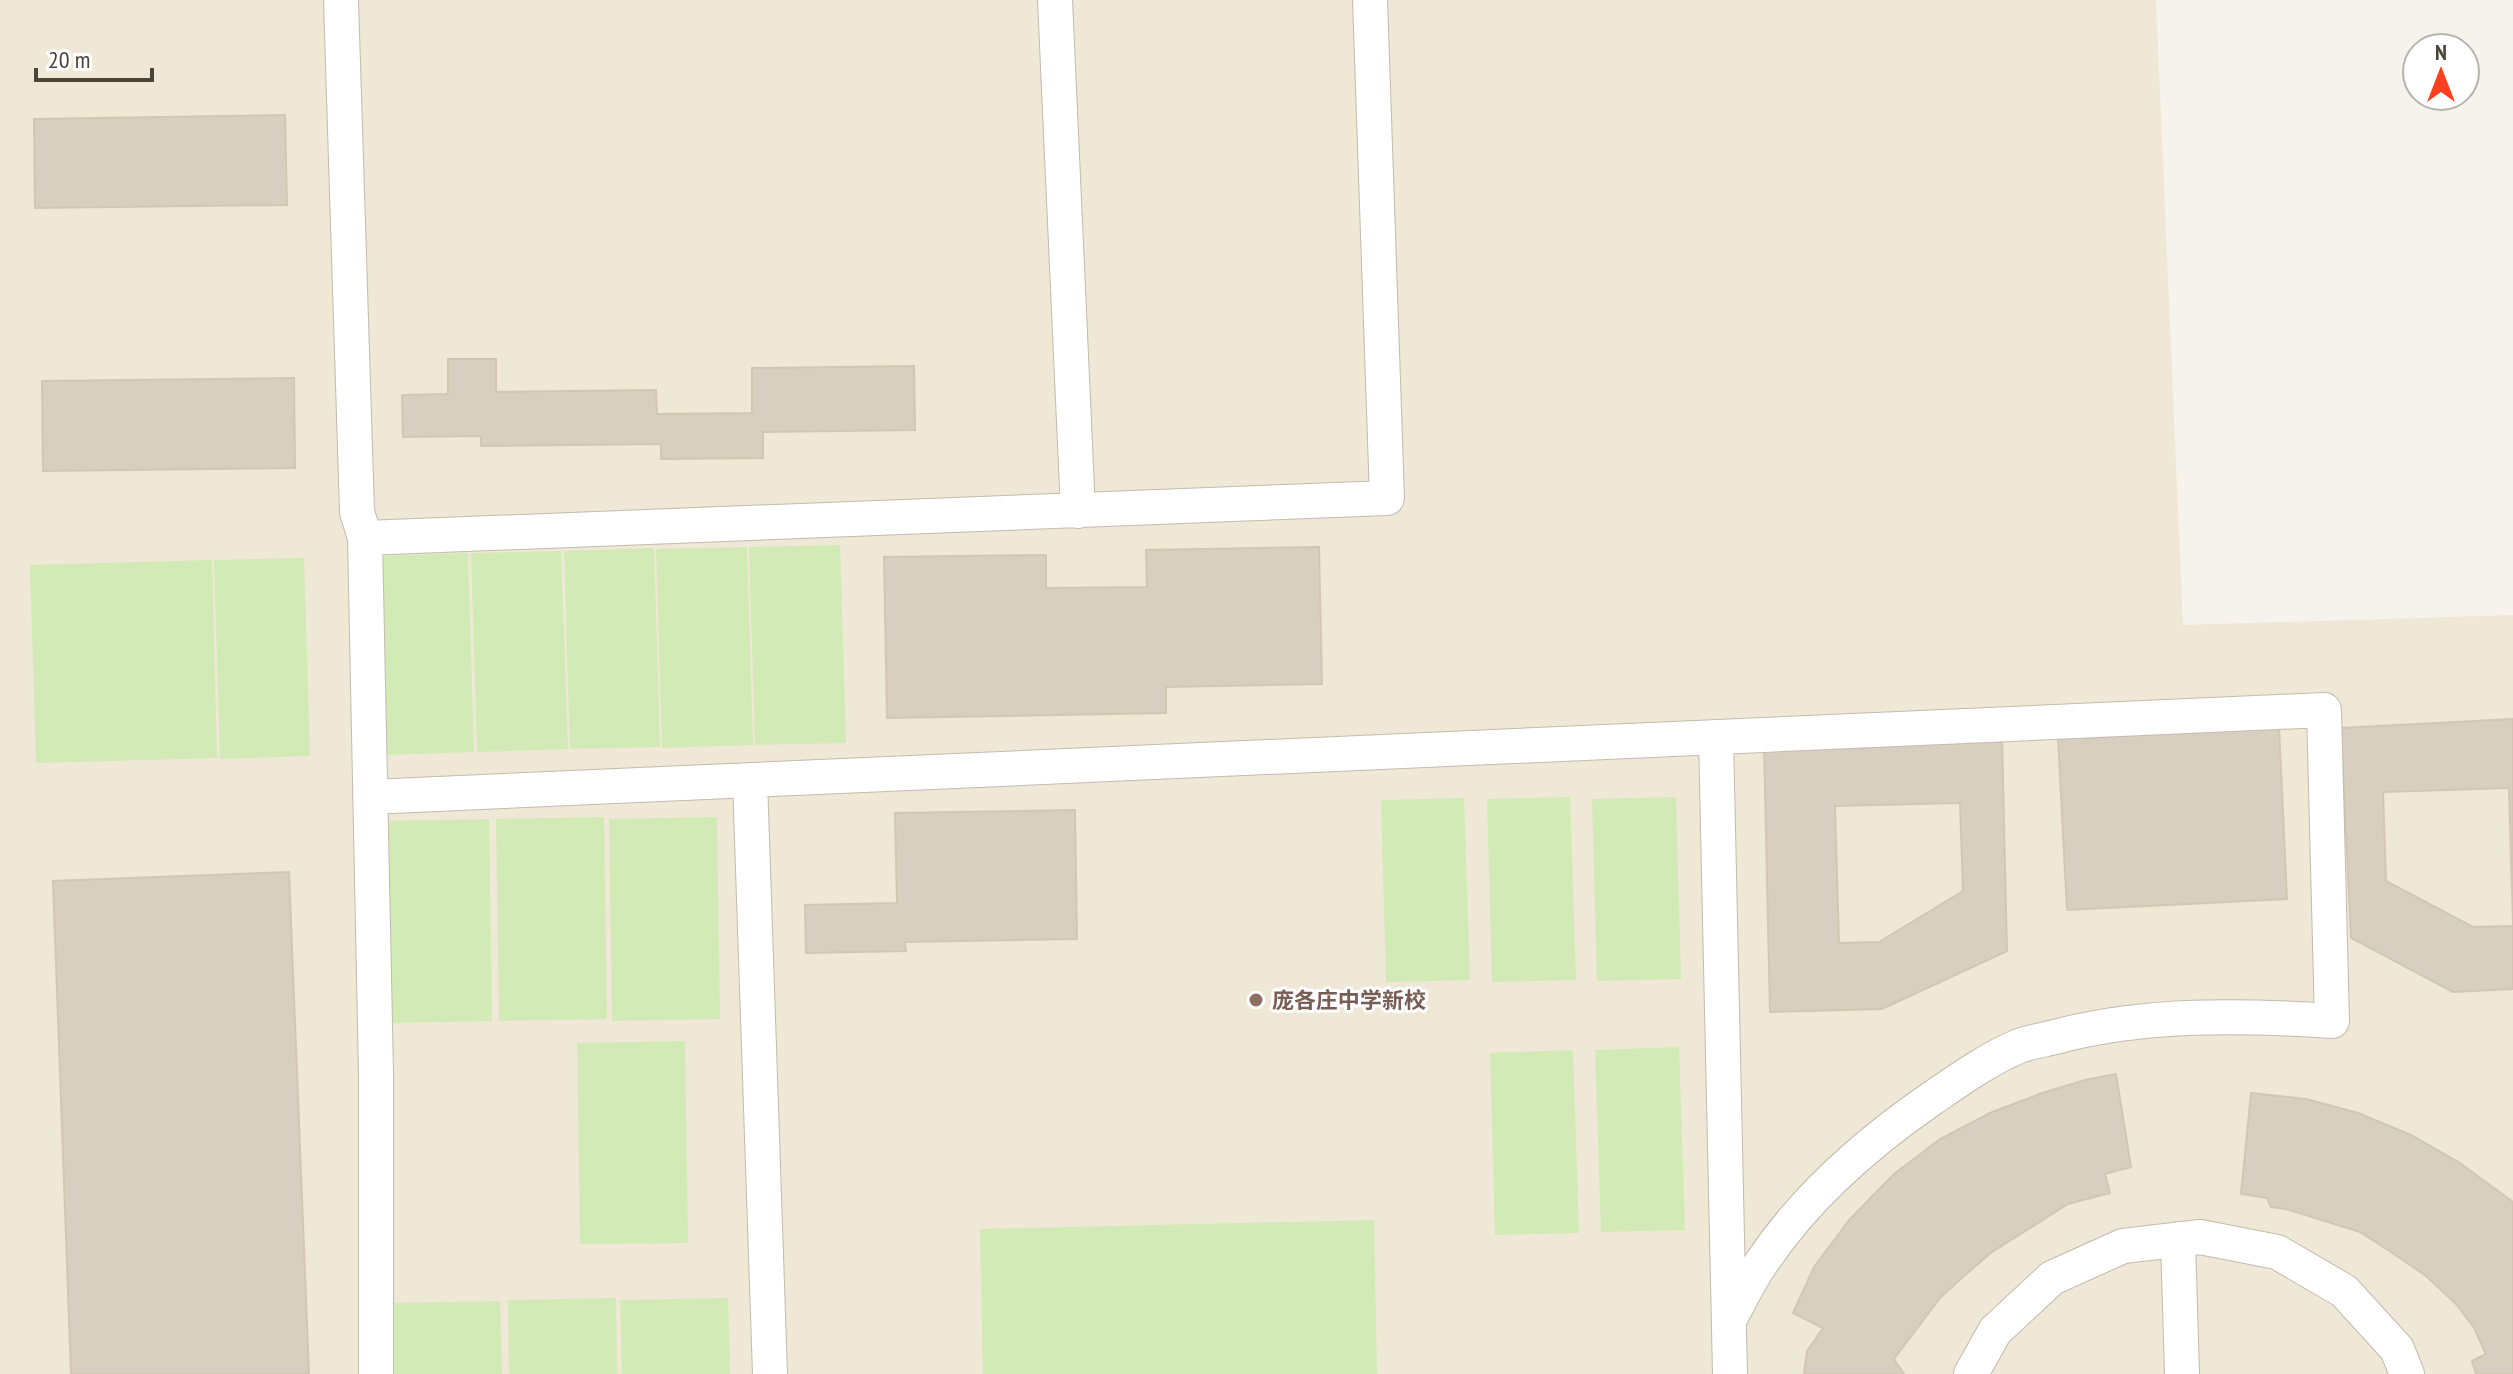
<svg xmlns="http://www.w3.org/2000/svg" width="2513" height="1374" viewBox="0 0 2513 1374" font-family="'PT Sans Narrow','Noto Sans SC',sans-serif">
	<rect width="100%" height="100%" fill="#f6f3ec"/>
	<!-- education -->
	<path fill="#efe8d6" d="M0,0h2156l27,625 330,-10v759h-2513z"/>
	<!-- green -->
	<path fill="#d2eab5" d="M840,545l6,198 -91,2 -6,-198z
		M747,547l6,198 -91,3 -6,-199z
		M654,548l6,199 -90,2 -6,-198z
		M561,551l7,198 -91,3 -6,-199z
		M468,553l6,199 -90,3 -6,-199z
		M304,558l6,198 -90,3 -6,-199z
		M212,560l5,198 -181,5 -6,-198z
		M1570,797l6,183 -84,2 -5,-183z
		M1676,797l5,182 -84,2 -5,-182z
		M1464,798l6,182 -84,2 -5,-182z
		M604,817l3,202 -108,2 -3,-202z
		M717,817l3,202 -108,2 -3,-202z
		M489,819l3,202 -108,2 -3,-202z
		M685,1041l3,202 -108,1 -3,-201z
		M1679,1047l6,183 -84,2 -6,-182z
		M1573,1050l6,183 -84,2 -5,-182z
		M1374,1220l3,154h-394l-3,-145z
		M616,1298l1,76h-108l-1,-74z
		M728,1298l2,76h-108l-2,-74z
		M500,1301l2,73h-108l-2,-71z"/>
	<!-- building -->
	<path fill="#d8cfc1" stroke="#d3c7b4" stroke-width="2" fill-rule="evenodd" d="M285,115l2,90 -252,3 -1,-89z
		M448,359h48v33l160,-2 1,24 95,-1v-45l162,-2 1,64 -152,2v26l-102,1v-15l-180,2v-10l-78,1 -1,-42 46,-1z
		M294,378l1,90 -252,3 -1,-90z
		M1319,547l3,137 -156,3v26l-279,5 -3,-161 162,-2v33l101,-1 -1,-37z
		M2513,719v206l-4,-137 -126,4 3,89 87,46 40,-1v63l-60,3 -102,-54 -10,-210z
		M2279,727l8,172 -220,11 -9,-172z
		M2002,738l5,213 -125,58 -112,3 -6,-268zM1960,803l3,88 -84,51 -40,1 -4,-137z
		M1075,810l2,129 -172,3 1,9 -100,2 -1,-48 92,-2 -2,-90z
		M289,872l20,502h-238l-18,-493z
		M2116,1074l15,93 -26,7 5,19 -42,11 -76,48 -28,24 -24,22 -46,61 10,15h-100l3,-23 16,-23 -30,-15 21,-46 36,-48 44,-45 46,-35 50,-26 52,-20 43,-13z
		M2251,1093l55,6 52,14 53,22 49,28 53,39v172h-37l-4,-13 14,-7 -12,-26 -17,-23 -31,-29 -35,-24 -31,-20 -74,-23 -15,-2 -4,-9 -26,-4z"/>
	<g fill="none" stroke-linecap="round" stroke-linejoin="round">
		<defs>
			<path id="minor" d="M341,0l16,512 8,26 11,536v300
				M1055,0l23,511
				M365,538l1022,-40 -17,-498
				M1716,737l14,637
				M750,780l20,594
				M370,797l1954,-87 8,311c-92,-6 -188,-8 -277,16 -12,3 -25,5 -36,9 -31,13 -60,34 -88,53 -65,45 -125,97 -169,163 -13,18 -22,39 -33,58
				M2178,1239l4,135
				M1971,1374l24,-43 57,-53 71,-32 77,-9 77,15 67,39 53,58 10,25"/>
		</defs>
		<!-- minor casing -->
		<use href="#minor" stroke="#c2bbae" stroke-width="36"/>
		<!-- minor -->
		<use href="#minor" stroke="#fff" stroke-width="34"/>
	</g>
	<!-- markers -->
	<circle fill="#8d6e63" stroke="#fff" stroke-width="3" cx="1256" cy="1000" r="8"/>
	<g text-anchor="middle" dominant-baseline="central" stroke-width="6" stroke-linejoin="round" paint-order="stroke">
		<!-- education labels -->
		<g font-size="22" font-weight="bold" fill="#785e54" stroke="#fff" text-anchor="start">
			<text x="1272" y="1000">庞各庄中学新校</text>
		</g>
	</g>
	<!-- north arrow -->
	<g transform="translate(2441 72)"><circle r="38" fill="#ffffff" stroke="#b7b4b0" stroke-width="2"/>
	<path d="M0-6L14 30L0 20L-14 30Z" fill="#fc3f1d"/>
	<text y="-12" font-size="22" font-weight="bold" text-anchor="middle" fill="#4b4439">N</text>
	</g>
	<!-- scale -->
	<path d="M36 68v12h116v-12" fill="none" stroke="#4b4439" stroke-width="4"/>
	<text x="48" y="68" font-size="24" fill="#4b4439" stroke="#ffffff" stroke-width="6" paint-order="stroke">20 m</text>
</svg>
